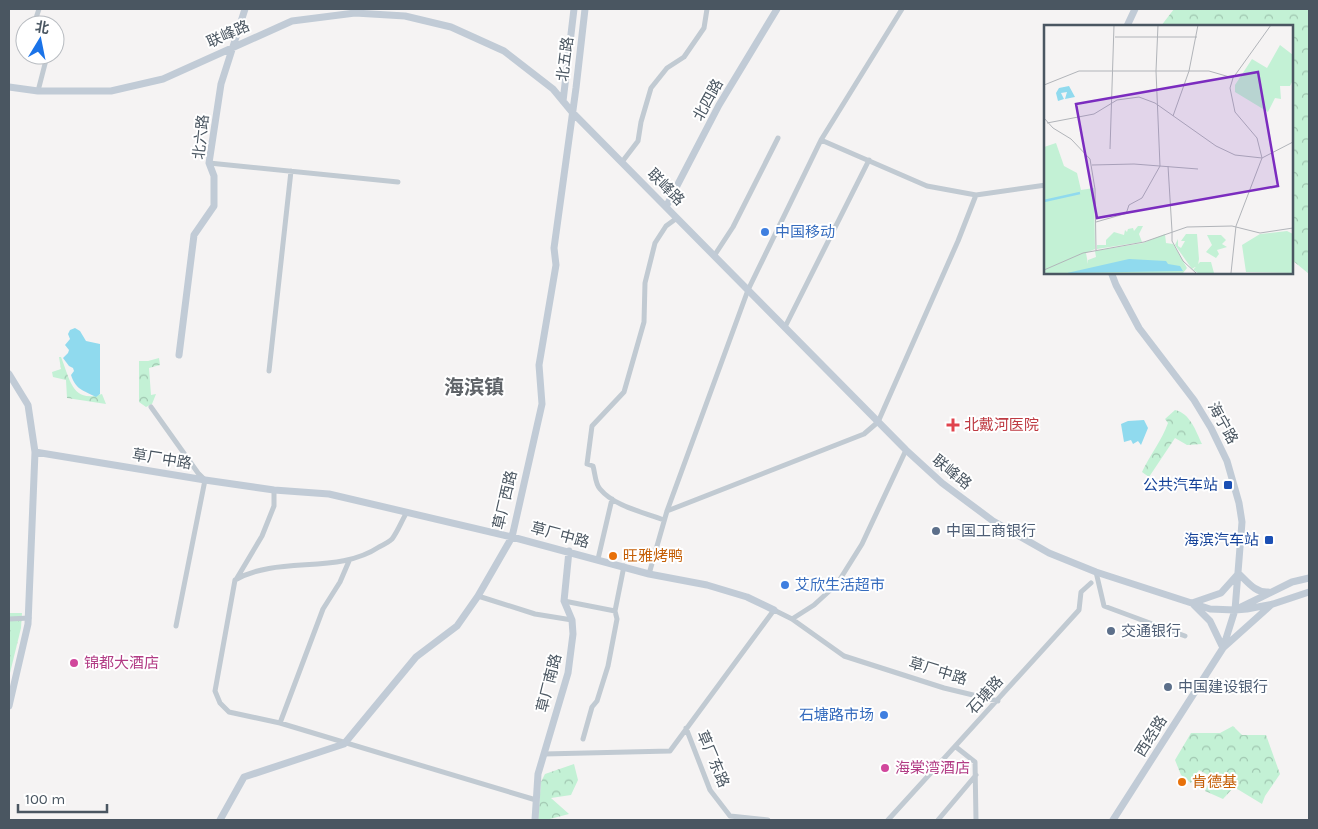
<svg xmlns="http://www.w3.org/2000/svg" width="1318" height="829" viewBox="0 0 1318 829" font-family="Karla,'Noto Sans SC',sans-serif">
	<defs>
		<pattern id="forest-crowns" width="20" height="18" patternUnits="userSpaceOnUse" patternTransform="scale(1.25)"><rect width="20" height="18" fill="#c3f1d5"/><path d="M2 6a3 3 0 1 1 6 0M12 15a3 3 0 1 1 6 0" fill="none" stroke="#a0c6b0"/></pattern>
		<pattern id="park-tufts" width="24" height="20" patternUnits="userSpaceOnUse" patternTransform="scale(1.25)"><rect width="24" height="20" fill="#c3f1d5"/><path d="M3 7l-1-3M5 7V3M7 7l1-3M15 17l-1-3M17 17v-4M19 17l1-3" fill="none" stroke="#a0c6b0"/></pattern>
	</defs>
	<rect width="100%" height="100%" fill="#f5f3f3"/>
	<!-- forest -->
	<path fill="url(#forest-crowns)" d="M1174,9h135v265l-17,-14v-234h-131z
		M59,357h2c9,22 11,47 41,37l4,10 -39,-6 -1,-18 -13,-3 -1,-5 9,-3z
		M159,358l1,7 -11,3 2,27 5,-1 -4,10 -6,3 -7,-5v-41h9z
		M1175,410c15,3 21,21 27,34l-15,1 -12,-7 -26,39 -7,-5c8,-17 20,-32 26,-49l-3,-4z
		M1233,726l9,9h24l14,39 -15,22 -3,8 -28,-17 -11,12 -18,-8 7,-14 -13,-7 -8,13 -10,-8 -6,-15 16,-27h29z
		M574,764l4,16 -7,15 -20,3 18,16 -23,6h-8l3,-38 4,-8z"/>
	<!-- park -->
	<path fill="url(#park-tufts)" d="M9,613h13l-1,15 -12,49z"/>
	<!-- water -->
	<path fill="#90daee" d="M75,328l5,3 6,10 14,3v50l-4,3c-13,-7 -20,-7 -25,-22l3,-4 -1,-3 -4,-2 -6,-8 5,-5 1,-3 -4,-5 5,-6 -2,-5 2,-4z
		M1144,420l4,8 -7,17 -3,-4 -5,3 -2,-4 -7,2 -3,-18 7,-3z"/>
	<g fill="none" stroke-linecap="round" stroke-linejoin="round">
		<!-- street -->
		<path stroke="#c1cad2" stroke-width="5" d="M38,25l-2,-7 3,-9
			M38,91l8,-31 -3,-5
			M821,140l106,46 49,9 70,-10
			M622,162l16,-21 3,-19 10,-34 16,-20 17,-11 20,-29 3,-19
			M209,163l189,19
			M714,256l19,-29 45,-89
			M785,327l84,-167
			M269,371l22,-200
			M151,407l47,66 7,7 -29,146
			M667,511l197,-77 14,-12 80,-181 18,-46
			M407,512c-5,8 -9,19 -15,27 -3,3 -9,6 -13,8 -42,28 -100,8 -144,33l-20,111 5,12 9,9 51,11 256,77
			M664,520c-20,-8 -49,-13 -64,-31 -5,-5 -5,-17 -7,-23l-6,-2 5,-38 32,-34 20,-70 1,-39 10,-40 11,-17 11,-8
			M598,559l14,-60
			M1096,572l8,34 81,30
			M649,574l18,-63 81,-221 73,-150 81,-131
			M237,578l25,-42 12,-30v-16
			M478,596l57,18 37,6
			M564,601l51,10
			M9,619l20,-1
			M792,619l22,-14 23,-21 25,-40 44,-94
			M280,723l43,-114 17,-27 9,-21
			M686,728l24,62 20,26 38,4
			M583,739l9,-32 5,-6 11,-35 9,-47 -2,-8 9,-45
			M956,747l19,15 1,58
			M544,754l126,-3 104,-141 18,9 52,37 100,32 54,13
			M888,820l191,-210 2,-18 10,-9
			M938,820l38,-45"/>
		<!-- secondary -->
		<path stroke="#c1cbd6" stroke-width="7" d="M1127,26l8,-17
			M9,87l29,4h73l52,-12 129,-58 63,-8 50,3 46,11 53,24 49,38 19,23 334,338 36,33 51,38 56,32 47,19 114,37 25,1 12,-1 26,-5 36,-12
			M563,101l11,-92
			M666,207l53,-102 58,-96
			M1111,272l5,13 23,43 55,72 17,28 16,33 12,42 3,19 -7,88 -12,38 -110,172
			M179,355l15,-120 20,-29v-30l-5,-13 12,-79 24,-75
			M9,374l19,31 7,47 -7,172 -19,82
			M35,452l170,28 69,10 55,4 183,43 137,37 58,11 40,12 27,13
			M1238,573c9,8 17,20 30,19
			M1192,603l29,-10 17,-19
			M1194,605l16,16 13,27
			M1237,609l55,-27 17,-4
			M1223,648l48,-43
			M220,820l24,-43 100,-33 72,-87 41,-31 21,-30 34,-59 30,-133 -3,-39 17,-100 -2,-17 22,-160 9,-79
			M535,820l3,-46 30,-101 5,-39 -1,-14 -8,-19 5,-50"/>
	</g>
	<!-- markers -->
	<g fill="#3f7fe0" stroke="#fff" stroke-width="2">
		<circle cx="765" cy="232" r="5"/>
		<circle cx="785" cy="585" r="5"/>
		<circle cx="884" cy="715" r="5"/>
	</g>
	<path fill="#e0444e" stroke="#fff" stroke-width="2" d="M950.5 417.5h5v5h5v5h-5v5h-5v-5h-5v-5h5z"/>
	<g fill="#1a4fb4" stroke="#fff" stroke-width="2">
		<rect x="1223" y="480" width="10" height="10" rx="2.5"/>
		<rect x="1264" y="535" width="10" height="10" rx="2.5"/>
	</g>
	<g fill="#5c6f8a" stroke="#fff" stroke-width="2">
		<circle cx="936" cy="531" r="5"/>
		<circle cx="1111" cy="631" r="5"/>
		<circle cx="1168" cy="687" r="5"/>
	</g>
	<g fill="#e8710a" stroke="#fff" stroke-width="2">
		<circle cx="613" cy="556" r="5"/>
		<circle cx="1182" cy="782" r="5"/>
	</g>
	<g fill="#d1479c" stroke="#fff" stroke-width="2">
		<circle cx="74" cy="663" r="5"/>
		<circle cx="885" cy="768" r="5"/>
	</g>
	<g text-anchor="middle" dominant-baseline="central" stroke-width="4" stroke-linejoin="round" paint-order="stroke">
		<!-- street labels -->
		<g font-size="15" fill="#4a5661" stroke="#fff">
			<text transform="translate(228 34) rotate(-24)">联峰路</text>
			<text transform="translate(565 59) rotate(-83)">北五路</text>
			<text transform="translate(708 100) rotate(-61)">北四路</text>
			<text transform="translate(201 137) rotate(-84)">北六路</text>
			<text transform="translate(666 187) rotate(45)">联峰路</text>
			<text transform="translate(1223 423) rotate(61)">海宁路</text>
			<text transform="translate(162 459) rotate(9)">草厂中路</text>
			<text transform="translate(952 472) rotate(39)">联峰路</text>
			<text transform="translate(505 500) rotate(-77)">草厂西路</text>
			<text transform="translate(560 535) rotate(15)">草厂中路</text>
			<text transform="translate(938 671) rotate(17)">草厂中路</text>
			<text transform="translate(549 683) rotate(-76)">草厂南路</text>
			<text transform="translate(985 695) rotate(-48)">石塘路</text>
			<text transform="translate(1151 736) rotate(-58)">西经路</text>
			<text transform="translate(713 759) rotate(67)">草厂东路</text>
		</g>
		<!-- shop labels -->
		<g font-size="15" fill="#366cbe" stroke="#fff" text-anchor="start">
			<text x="775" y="232">中国移动</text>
			<text x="795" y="585">艾欣生活超市</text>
			<text x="874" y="715" text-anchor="end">石塘路市场</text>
		</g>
		<!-- health labels -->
		<g font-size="15" fill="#be3a42" stroke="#fff" text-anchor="start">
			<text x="964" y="425">北戴河医院</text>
		</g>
		<!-- transit labels -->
		<g font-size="15" fill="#164399" stroke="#fff" text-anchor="end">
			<text x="1218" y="485">公共汽车站</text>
			<text x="1259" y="540">海滨汽车站</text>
		</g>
		<!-- service labels -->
		<g font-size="15" fill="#4e5e75" stroke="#fff" text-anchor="start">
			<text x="946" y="531">中国工商银行</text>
			<text x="1121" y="631">交通银行</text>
			<text x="1178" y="687">中国建设银行</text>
		</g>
		<!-- food labels -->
		<g font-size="15" fill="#c56008" stroke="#fff" text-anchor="start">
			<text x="623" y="556">旺雅烤鸭</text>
			<text x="1192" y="782">肯德基</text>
		</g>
		<!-- hotel labels -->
		<g font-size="15" fill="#b23c85" stroke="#fff" text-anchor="start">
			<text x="84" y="663">锦都大酒店</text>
			<text x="895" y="768">海棠湾酒店</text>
		</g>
		<!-- district labels -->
		<g font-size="20" font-weight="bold" fill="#5f6368" stroke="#fff">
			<text x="474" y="387">海滨镇</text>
		</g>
	</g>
	<!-- overview -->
	<g transform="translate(1044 25)">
		<rect width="249" height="249" fill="#f5f3f3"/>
		<path d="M236,20l13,10v25l-3,6h-10l1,13 -6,-1 -7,14 -33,-20v-7l17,-26 15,9zM94,201h5l-4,8 3,8 -45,7v-4h9v-5l8,-8 10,3 1,-5 2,2 1,-3 5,-1 1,3zM243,206l6,3v39l-47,-1 -4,-27 18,-11zM142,209h11l2,25 -1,6 -6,4 -17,-24 3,-6v7l3,2 4,-7h-4zM163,210h14l5,5 -4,4 5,3 -10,3 2,4 -3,4 -10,-6 6,-7zM156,237h11l3,11h-16l-5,-3z" fill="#c3f1d5"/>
		<path d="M12,118l8,23 13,7 4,17 13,-2 1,61 -9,4 2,11v-4l8,-3 -1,-6 48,-8 22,-9 1,9 7,1 14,24 -4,5h-139v-126z" fill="#c3f1d5"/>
		<path d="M25,61l6,11 -10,2 2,-7 -6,1 3,6 -6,2 -2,-8 3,-5zM85,234l37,2 2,3 12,2 3,5 -116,2z" fill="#90daee"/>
		<path fill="none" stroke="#90daee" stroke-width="2.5" d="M0,176l36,-8"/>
		<path fill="none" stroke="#b1b4b9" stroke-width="1" d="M71,12h82M0,60l35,-14h130l24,7M129,91l16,-45 9,-46M0,93l9,10 18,11 19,20 5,30 1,61M3,98l47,-9 23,-14 22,-3 16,6 61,43 19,9 27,3 31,-16M66,124l4,-124M48,140l42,-1 64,5M124,141l4,65M82,189l3,-9 13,-7 18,-32 -4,-95 2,-46M52,197l35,-10M192,201l26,-68 -5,-20 -22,-26 -5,-24 3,-10 38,-53M128,206v10l11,20 13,12M0,245l39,-17 61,-11 43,-15 45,-1 28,7 33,-5M187,248l5,-47"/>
		<path fill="#7b2cbf" fill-opacity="0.15" stroke="#7b2cbf" stroke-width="2.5" d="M214,47l20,114 -181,32 -21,-114z"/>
		<rect width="249" height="249" fill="none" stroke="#4a5661" stroke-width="2.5"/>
	</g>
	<!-- border -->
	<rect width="1318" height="829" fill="none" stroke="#4a5661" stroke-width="20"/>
	<!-- north arrow -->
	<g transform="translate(40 40) rotate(10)"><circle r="24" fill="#ffffff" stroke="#b7bbc0"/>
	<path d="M0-4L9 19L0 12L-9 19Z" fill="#1a73e8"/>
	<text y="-8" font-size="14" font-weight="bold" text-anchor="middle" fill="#4a5661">北</text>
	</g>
	<!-- scale -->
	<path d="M18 804v8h89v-8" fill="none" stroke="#4a5661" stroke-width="2.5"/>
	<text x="25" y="804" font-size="15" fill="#4a5661" stroke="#ffffff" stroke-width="4" paint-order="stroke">100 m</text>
</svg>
